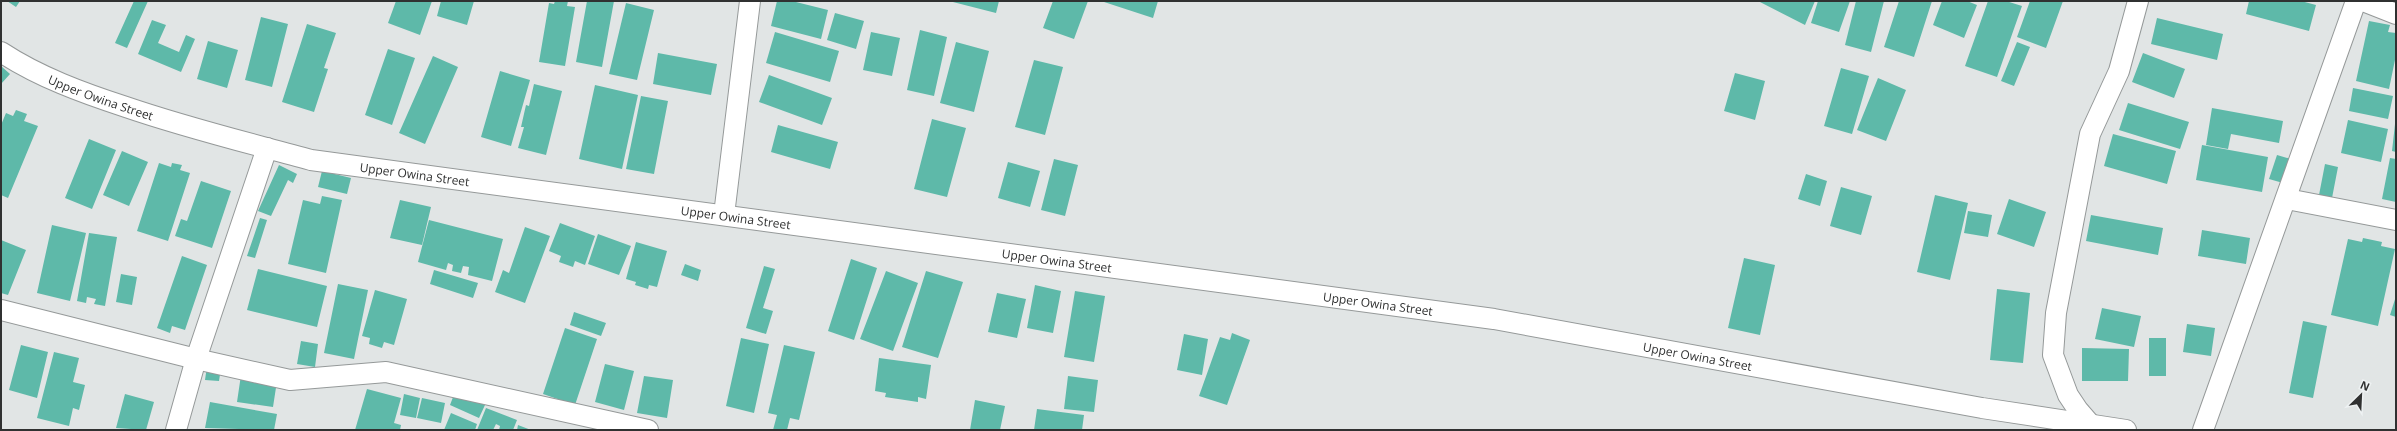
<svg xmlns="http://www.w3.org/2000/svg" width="2397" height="431" viewBox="0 0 2397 431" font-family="'Open Sans',sans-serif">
	<rect width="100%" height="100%" fill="#e1e5e5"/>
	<!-- building -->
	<path fill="#5eb9a9" d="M7,1h13l-4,6z
		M134,1h14l-21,47 -12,-5z
		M396,1h36l-12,34 -32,-12z
		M441,1h33l-7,24 -30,-9z
		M555,1h13l-1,5 8,1 -10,59 -26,-4 10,-59 5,1z
		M587,1h27l-12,66 -26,-5z
		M777,1h15l36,9 -7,29 -50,-13z
		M949,1h50l-3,12z
		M1053,1h35l-14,38 -31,-11z
		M1101,1h57l-5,17z
		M1758,1h57l-10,24z
		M1818,1h32l-11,31 -28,-9z
		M1856,1h28l-13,51 -26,-7z
		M1899,1h33l-18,56 -30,-10z
		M1942,1h25l10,4 -13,33 -31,-13z
		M1988,1h18l16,5 -25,71 -32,-11z
		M2030,1h33l-17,47 -29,-11z
		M2249,1h52l15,4 -7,26 -63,-17z
		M626,3l28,7 -17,70 -28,-6z
		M835,13l29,8 -8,28 -29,-9z
		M261,17l27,7 -16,63 -27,-7z
		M2157,18l66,16 -6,26 -66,-16z
		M152,20l14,5 -8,18 21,9 7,-17 9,4 -14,33 -43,-18z
		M2369,21l21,4 -2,7 8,1v22l-7,34 -33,-8z
		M307,24l29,9 -12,35 4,1 -14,43 -32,-10z
		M920,30l27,7 -13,59 -27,-6z
		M775,32l64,19 -9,31 -64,-19z
		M871,32l29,6 -8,38 -29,-6z
		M208,41l30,9 -11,38 -30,-9z
		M956,42l33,9 -15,61 -34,-9z
		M2017,42l13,5 -16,39 -13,-5z
		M388,49l27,9 -23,67 -27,-10z
		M658,53l59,11 -6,31 -58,-11z
		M2143,53l42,16 -11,29 -42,-16z
		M433,56l25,11 -33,77 -26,-11z
		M1034,60l29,7 -18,68 -30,-8z
		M1,66l9,8 -9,10z
		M1841,68l28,8 -17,58 -28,-8z
		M500,71l30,9 -19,66 -30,-9z
		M1735,73l30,8 -10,39 -31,-9z
		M769,75l63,23 -10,27 -63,-23z
		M1878,78l28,12 -20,51 -29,-11z
		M534,84l28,7 -16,64 -28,-7 6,-21h-3l5,-22 3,1z
		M595,85l43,10 -16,74 -43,-10z
		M2353,88l40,8 -5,23 -39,-8z
		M641,96l27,5 -14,73 -28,-5z
		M2128,103l61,19 -9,27 -61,-19z
		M2212,108l71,13 -4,22 -48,-9 -3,15 -22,-4z
		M16,110l11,4 -3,7 14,5 -30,72 -7,-3v-70l5,-12 7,3z
		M932,119l34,9 -19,69 -33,-8z
		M2348,120l40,9 -7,33 -40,-9z
		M2395,124l1,1v27l-4,-1z
		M778,125l60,17 -8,27 -59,-17z
		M2113,134l63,17 -9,33 -63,-18z
		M89,139l27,11 -24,59 -27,-11z
		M2202,145l66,12 -6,35 -66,-12z
		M122,151l26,11 -19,44 -26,-11z
		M2277,155l14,4 -8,24 -14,-4z
		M2390,158l6,1v43l-14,-3z
		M1054,159l24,6 -13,51 -24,-6z
		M1008,162l32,9 -10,36 -32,-9z
		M159,163l12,4 1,-4 10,2 -2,5 10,3 -22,68 -31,-10z
		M2325,164l13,3 -6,31 -13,-3z
		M279,165l18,9 -4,9 -5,-3 -17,36 -13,-5z
		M322,171l29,7 -4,16 -29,-7z
		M1806,174l21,7 -7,25 -22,-7z
		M201,181l30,10 -19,57 -37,-12 6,-17 6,2z
		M1841,187l31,9 -11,39 -31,-9z
		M1935,195l33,8 -18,77 -33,-8z
		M322,196l20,4 -16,73 -38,-9 15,-64 17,4z
		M2009,199l37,13 -12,35 -37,-13z
		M400,200l31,7 -9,38 -32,-7z
		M1968,211l24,4 -4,22 -24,-4z
		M2091,215l72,13 -5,27 -72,-14z
		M260,218l7,2 -12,38 -8,-2z
		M429,220l74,19 -11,42 -24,-6 1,-8 -6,-1 -2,7 -9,-2 1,-6 -5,-2 -2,7 -28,-8z
		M560,223l35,13 -10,29 -10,-4 -2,6 -14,-5 2,-6 -12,-5z
		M52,225l34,8 -16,68 -33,-8z
		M525,227l25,9 -25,67 -30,-11 8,-22 6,3z
		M2202,230l48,8 -4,26 -48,-8z
		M89,233l28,4 -12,69 -11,-2 2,-5 -9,-2 -1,6 -9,-2z
		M598,234l33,12 -12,29 -31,-11z
		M2363,238l19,4 -1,4 14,3 -17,77 -47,-11 17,-76 14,3z
		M1,240l25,10 -18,45 -7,-2z
		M636,242l31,9 -10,36 -8,-2 -1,4 -13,-4 1,-3 -10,-3z
		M182,256l25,9 -22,65 -13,-4 -2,7 -13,-5z
		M1744,258l31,7 -15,70 -32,-7z
		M851,259l26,9 -23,72 -26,-9z
		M685,264l16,6 -3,11 -17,-6z
		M764,266l11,3 -12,39 10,3 -7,23 -20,-6z
		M258,269l69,17 -10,41 -70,-17z
		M434,270l44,13 -5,15 -43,-14z
		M886,271l32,12 -25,68 -33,-12z
		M926,271l37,11 -25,76 -36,-11z
		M121,274l16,3 -5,28 -16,-3z
		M338,284l30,6 -14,69 -30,-6z
		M1035,285l26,6 -8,42 -26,-5z
		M1997,289l33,4 -7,70 -33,-3z
		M375,290l32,9 -13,46 -10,-3 -2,6 -13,-4 1,-6 -8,-2z
		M1075,291l30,5 -11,66 -30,-5z
		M997,293l29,6 -9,39 -29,-6z
		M2396,296v21l-6,-2z
		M2102,308l39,8 -7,31 -39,-8z
		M574,312l32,11 -5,13 -31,-11z
		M2303,321l24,5 -14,72 -24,-5z
		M2187,324l28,4 -4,28 -28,-4z
		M565,328l32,11 -22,66 -32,-11z
		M1232,333l18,7 -23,65 -28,-9 21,-59 10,3z
		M1184,334l24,5 -6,36 -25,-5z
		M741,338l28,6 -15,69 -28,-7z
		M2149,338h17v38h-17z
		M301,341l17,3 -3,23 -18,-3z
		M21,345l27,7 -11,46 -28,-8z
		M784,345l31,7 -16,68 -9,-2 -3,12h-14l4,-15 -9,-2z
		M2082,348l47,1 -1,32h-46z
		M54,352l25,6 -6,24 12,3 -6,25 -6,-2 -4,18 -32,-8z
		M879,358l52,7 -5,34 -8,-2v5l-33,-5 1,-4 -11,-2z
		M605,364l29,7 -10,39 -29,-8z
		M207,366l14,2 -2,13 -14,-1z
		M241,375l36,6 -4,26 -36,-5z
		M644,376l29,4 -6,38 -30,-5z
		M1068,376l30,4 -4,32 -30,-3z
		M367,389l34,9 -7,25 7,2 -1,5h-45z
		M455,392l30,13 -6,13 -29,-13z
		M125,394l29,8 -8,28 -30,-2z
		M404,394l16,4 -4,20 -16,-3z
		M422,398l23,5 -4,20 -24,-5z
		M975,400l30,6 -5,24h-30z
		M210,402l67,12 -3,16 -69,-2z
		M486,408l31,12 -4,10h-14l1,-4 -4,-2 -3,6h-16z
		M1037,409l47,6 -2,15h-48z
		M451,413l26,11 -2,6h-31z
		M518,425l13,5h-14z"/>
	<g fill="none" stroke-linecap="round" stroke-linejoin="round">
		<defs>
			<g id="minor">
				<path d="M2363,1l33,13"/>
				<path id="s1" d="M1,52c38,25 82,41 125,55 61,21 123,36 185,53l1183,159 488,89 144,22"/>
				<path d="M2287,199l109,21"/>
				<path d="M724,215l26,-214"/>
				<path d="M1,310l195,49 94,21 96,-8 262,58"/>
				<path d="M2091,425l-13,-15 -10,-15 -15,-40 3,-42 34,-179 29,-63 19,-70"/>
				<path d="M176,430l20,-71 71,-211"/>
				<path d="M2203,430l153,-429"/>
			</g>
		</defs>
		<!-- minor casing -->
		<use href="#minor" stroke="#959999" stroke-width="22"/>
		<!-- minor -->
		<use href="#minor" stroke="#fff" stroke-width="20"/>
	</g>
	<g text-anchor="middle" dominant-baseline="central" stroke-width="3" stroke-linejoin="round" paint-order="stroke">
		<!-- street labels -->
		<g font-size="12" fill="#303131" stroke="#eef2f3">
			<text stroke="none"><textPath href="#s1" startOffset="110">Upper Owina Street</textPath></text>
			<text stroke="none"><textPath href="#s1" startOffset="434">Upper Owina Street</textPath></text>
			<text stroke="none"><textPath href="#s1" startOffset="758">Upper Owina Street</textPath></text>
			<text stroke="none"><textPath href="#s1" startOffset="1082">Upper Owina Street</textPath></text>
			<text stroke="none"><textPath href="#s1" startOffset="1406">Upper Owina Street</textPath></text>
			<text stroke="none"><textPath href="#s1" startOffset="1730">Upper Owina Street</textPath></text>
		</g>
	</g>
	<!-- border -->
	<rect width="2397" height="431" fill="none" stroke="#303131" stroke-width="4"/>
	<!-- north arrow -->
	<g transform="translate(2361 395) rotate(24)" stroke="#eef2f3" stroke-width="3" paint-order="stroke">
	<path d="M0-3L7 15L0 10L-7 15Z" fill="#303131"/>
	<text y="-6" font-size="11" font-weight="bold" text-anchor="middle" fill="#303131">N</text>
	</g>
</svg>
